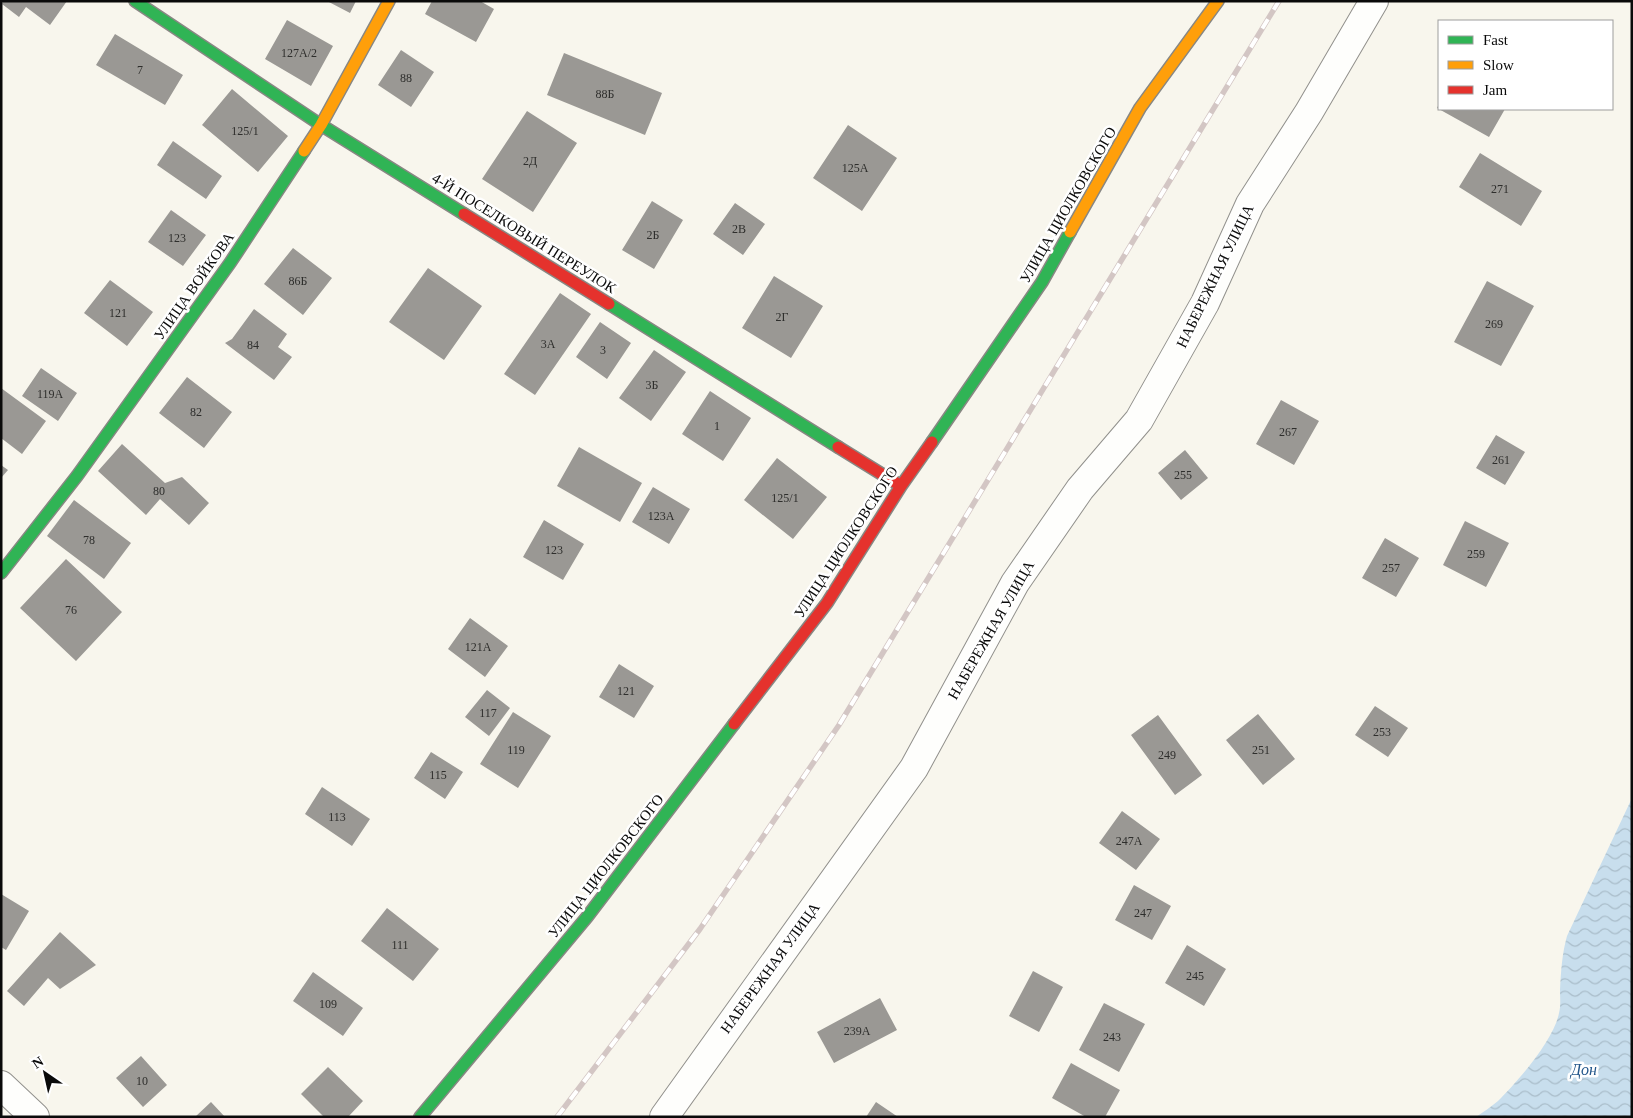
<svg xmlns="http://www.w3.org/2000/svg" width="1633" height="1118" viewBox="0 0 1633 1118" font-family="Georgia,serif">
	<defs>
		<pattern id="water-waves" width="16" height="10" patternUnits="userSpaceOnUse" patternTransform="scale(1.25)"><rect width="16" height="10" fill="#c8deed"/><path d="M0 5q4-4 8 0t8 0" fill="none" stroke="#aabdca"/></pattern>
	</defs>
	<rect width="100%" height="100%" fill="#f8f6ed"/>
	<!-- water -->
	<path fill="url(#water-waves)" d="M1632,798v319h-156c7,-5 15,-10 22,-16 20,-20 56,-61 61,-88 2,-7 1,-16 1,-23 1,-19 2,-36 7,-54z"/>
	<!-- building -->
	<path fill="#9a9894" d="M4,1h63l-17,24 -24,-18 -7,10 -17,-13z
		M327,1h29l-6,12z
		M432,1h48l14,8 -18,33 -51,-28z
		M287,20l46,26 -22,40 -46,-27z
		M115,34l68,41 -18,30 -69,-40z
		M401,50l33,22 -23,35 -33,-22z
		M564,53l98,40 -17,42 -98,-40z
		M232,89l56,47 -30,36 -56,-47z
		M1439,104v5h66l-16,28 -52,-29z
		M527,111l50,32 -44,69 -51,-33z
		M848,125l49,33 -35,53 -49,-33z
		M173,141l49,35 -16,23 -49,-34z
		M1480,153l62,38 -21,35 -62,-39z
		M652,201l31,19 -29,49 -32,-19z
		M735,203l30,21 -22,31 -30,-21z
		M171,210l35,25 -23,31 -35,-24z
		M293,248l39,30 -29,37 -39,-31z
		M428,268l54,38 -38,54 -55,-38z
		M774,276l49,30 -32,52 -49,-30z
		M110,280l43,32 -26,34 -43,-33z
		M1487,281l47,25 -33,60 -47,-24z
		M560,293l31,21 -56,81 -31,-21z
		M254,309l33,25 -9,13 14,10 -18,23 -49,-37 7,-4z
		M600,322l31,21 -24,36 -31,-22z
		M654,350l32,22 -35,49 -32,-23z
		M41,368l36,25 -19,28 -36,-25z
		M187,377l45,35 -28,36 -45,-35z
		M1,388l45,33 -24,33 -21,-16z
		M710,391l41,27 -28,43 -41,-27z
		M1281,400l38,21 -25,44 -38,-21z
		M1496,435l29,17 -20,33 -29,-17z
		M122,444l43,39 17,-6 27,26 -20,22 -29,-26 -14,16 -48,-44z
		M579,447l63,36 -22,39 -63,-36z
		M1185,450l23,28 -27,22 -23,-27z
		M777,458l50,39 -34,42 -49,-39z
		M1,465l7,5 -7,8z
		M653,487l37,22 -21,35 -37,-22z
		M74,500l57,43 -27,36 -57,-43z
		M544,520l40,24 -21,36 -40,-23z
		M1465,521l44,22 -23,44 -43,-22z
		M1385,538l34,20 -23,39 -34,-19z
		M66,559l56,53 -46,49 -56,-53z
		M470,618l38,28 -23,31 -37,-28z
		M619,664l35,22 -20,32 -35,-21z
		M487,690l23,18 -21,28 -24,-19z
		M1375,706l33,22 -20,29 -33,-22z
		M513,712l38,24 -33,52 -38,-24z
		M1258,714l37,45 -32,26 -37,-45z
		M1158,715l44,60 -27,20 -44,-60z
		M431,752l32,20 -18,27 -31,-21z
		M322,787l48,32 -18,27 -47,-32z
		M1122,811l38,28 -24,31 -37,-27z
		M1134,885l37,21 -19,34 -37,-20z
		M1,894l28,17 -23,39 -5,-3z
		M387,908l52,41 -26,32 -52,-40z
		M60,932l36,33 -36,24 -12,-11 -24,28 -17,-15z
		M1187,945l39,24 -22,37 -39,-23z
		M1033,971l30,16 -24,45 -30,-16z
		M313,972l50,36 -20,28 -50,-35z
		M880,998l17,32 -63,33 -17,-31z
		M1104,1003l41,21 -26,48 -40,-22z
		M141,1056l26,29 -24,22 -27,-29z
		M1071,1063l49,27 -15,27h-19l-34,-19z
		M328,1067l35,34 -15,16h-24l-23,-23z
		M211,1102l14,15h-30z
		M876,1102l22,15h-32z"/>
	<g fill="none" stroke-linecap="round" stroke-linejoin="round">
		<defs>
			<path id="street" d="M1,1085l34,32
				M664,1117l250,-349 101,-185 65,-94 59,-69 66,-117 45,-99 59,-92 65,-111"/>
			<path id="fast" d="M135,1l186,124 143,89
				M609,304l229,143
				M932,442l110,-160 28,-50
				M1,573l76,-97 153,-213 74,-112
				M420,1117l167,-200 147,-193"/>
			<path id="slow" d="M304,151l17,-26 68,-124
				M1070,232l70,-124 78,-107"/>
			<path id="jam" d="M464,214l145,90
				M838,447l63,39
				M734,724l93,-121 74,-117 31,-44"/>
		</defs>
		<!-- street casing -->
		<use href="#street" stroke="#91908c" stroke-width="30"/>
		<!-- fast casing -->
		<use href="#fast" stroke="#888783" stroke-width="14"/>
		<!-- slow casing -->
		<use href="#slow" stroke="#888783" stroke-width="14"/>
		<!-- jam casing -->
		<use href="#jam" stroke="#888783" stroke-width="14"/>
		<!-- street -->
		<use href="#street" stroke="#fefefc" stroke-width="28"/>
		<!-- fast -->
		<use href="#fast" stroke="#30b455" stroke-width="11"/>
		<!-- slow -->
		<use href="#slow" stroke="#ff9f0a" stroke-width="11"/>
		<!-- jam -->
		<use href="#jam" stroke="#e5322d" stroke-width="11"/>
		<defs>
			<path id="rail" d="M557,1117l143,-188 139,-204 440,-724"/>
		</defs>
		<!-- rail casing -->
		<use href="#rail" stroke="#d3c6c4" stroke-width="5.5"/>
		<!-- rail -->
		<use href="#rail" stroke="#fff" stroke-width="4" stroke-dasharray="11" stroke-linecap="butt"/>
	</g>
	<g text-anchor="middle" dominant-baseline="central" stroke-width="5" stroke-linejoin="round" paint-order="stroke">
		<!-- number labels -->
		<g font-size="12" fill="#2e2e2c">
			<text x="299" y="53">127А/2</text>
			<text x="140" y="70">7</text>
			<text x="406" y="78">88</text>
			<text x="605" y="94">88Б</text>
			<text x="245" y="131">125/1</text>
			<text x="530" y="161">2Д</text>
			<text x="855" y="168">125А</text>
			<text x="1500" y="189">271</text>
			<text x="739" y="229">2В</text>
			<text x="653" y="235">2Б</text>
			<text x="177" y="238">123</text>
			<text x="298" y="281">86Б</text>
			<text x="118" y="313">121</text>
			<text x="782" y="317">2Г</text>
			<text x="1494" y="324">269</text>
			<text x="548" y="344">3А</text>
			<text x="253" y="345">84</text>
			<text x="603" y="350">3</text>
			<text x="652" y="385">3Б</text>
			<text x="50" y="394">119А</text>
			<text x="196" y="412">82</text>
			<text x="717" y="426">1</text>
			<text x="1288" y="432">267</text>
			<text x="1501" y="460">261</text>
			<text x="1183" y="475">255</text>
			<text x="159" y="491">80</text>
			<text x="785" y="498">125/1</text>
			<text x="661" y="516">123А</text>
			<text x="89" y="540">78</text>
			<text x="554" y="550">123</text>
			<text x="1476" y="554">259</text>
			<text x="1391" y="568">257</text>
			<text x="71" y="610">76</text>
			<text x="478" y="647">121А</text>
			<text x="626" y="691">121</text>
			<text x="488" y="713">117</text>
			<text x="1382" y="732">253</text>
			<text x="516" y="750">119</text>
			<text x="1261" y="750">251</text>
			<text x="1167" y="755">249</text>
			<text x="438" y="775">115</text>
			<text x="337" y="817">113</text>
			<text x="1129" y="841">247А</text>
			<text x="1143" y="913">247</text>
			<text x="400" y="945">111</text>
			<text x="1195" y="976">245</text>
			<text x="328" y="1004">109</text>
			<text x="857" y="1031">239А</text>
			<text x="1112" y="1037">243</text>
			<text x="142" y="1081">10</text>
		</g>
		<!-- street labels -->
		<g font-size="15" fill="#0a0a0a" stroke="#fff">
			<text transform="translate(1068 205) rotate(-60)">УЛИЦА ЦИОЛКОВСКОГО</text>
			<text transform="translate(524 233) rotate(32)">4-Й ПОСЕЛКОВЫЙ ПЕРЕУЛОК</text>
			<text transform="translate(1215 276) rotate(-64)">НАБЕРЕЖНАЯ УЛИЦА</text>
			<text transform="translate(194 286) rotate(-55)">УЛИЦА ВОЙКОВА</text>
			<text transform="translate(846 542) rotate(-57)">УЛИЦА ЦИОЛКОВСКОГО</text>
			<text transform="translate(991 630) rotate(-60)">НАБЕРЕЖНАЯ УЛИЦА</text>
			<text transform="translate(606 866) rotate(-52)">УЛИЦА ЦИОЛКОВСКОГО</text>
			<text transform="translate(770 968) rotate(-54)">НАБЕРЕЖНАЯ УЛИЦА</text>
		</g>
		<!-- water labels -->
		<g font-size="16" font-style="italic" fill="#24578b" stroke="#fff">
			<text x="1584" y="1069">Дон</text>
		</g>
	</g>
	<!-- border -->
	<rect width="1633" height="1118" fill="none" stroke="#0a0a0a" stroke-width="5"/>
	<!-- legend -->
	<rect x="1438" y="20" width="175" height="90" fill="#ffffff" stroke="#9d9d9d"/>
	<rect x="1448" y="36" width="25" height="8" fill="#30b455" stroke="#9d9d9d"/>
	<text x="1483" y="45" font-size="15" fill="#0a0a0a">Fast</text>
	<rect x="1448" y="61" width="25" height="8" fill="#ff9f0a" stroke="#9d9d9d"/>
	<text x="1483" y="70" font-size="15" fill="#0a0a0a">Slow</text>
	<rect x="1448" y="86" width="25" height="8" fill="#e5322d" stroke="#9d9d9d"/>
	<text x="1483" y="95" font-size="15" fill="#0a0a0a">Jam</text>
	<!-- north arrow -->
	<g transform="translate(45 1073) rotate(326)" stroke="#ffffff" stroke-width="4" paint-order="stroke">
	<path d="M0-4L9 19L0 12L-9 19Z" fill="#0a0a0a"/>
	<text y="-8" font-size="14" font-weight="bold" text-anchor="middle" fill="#0a0a0a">N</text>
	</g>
</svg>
